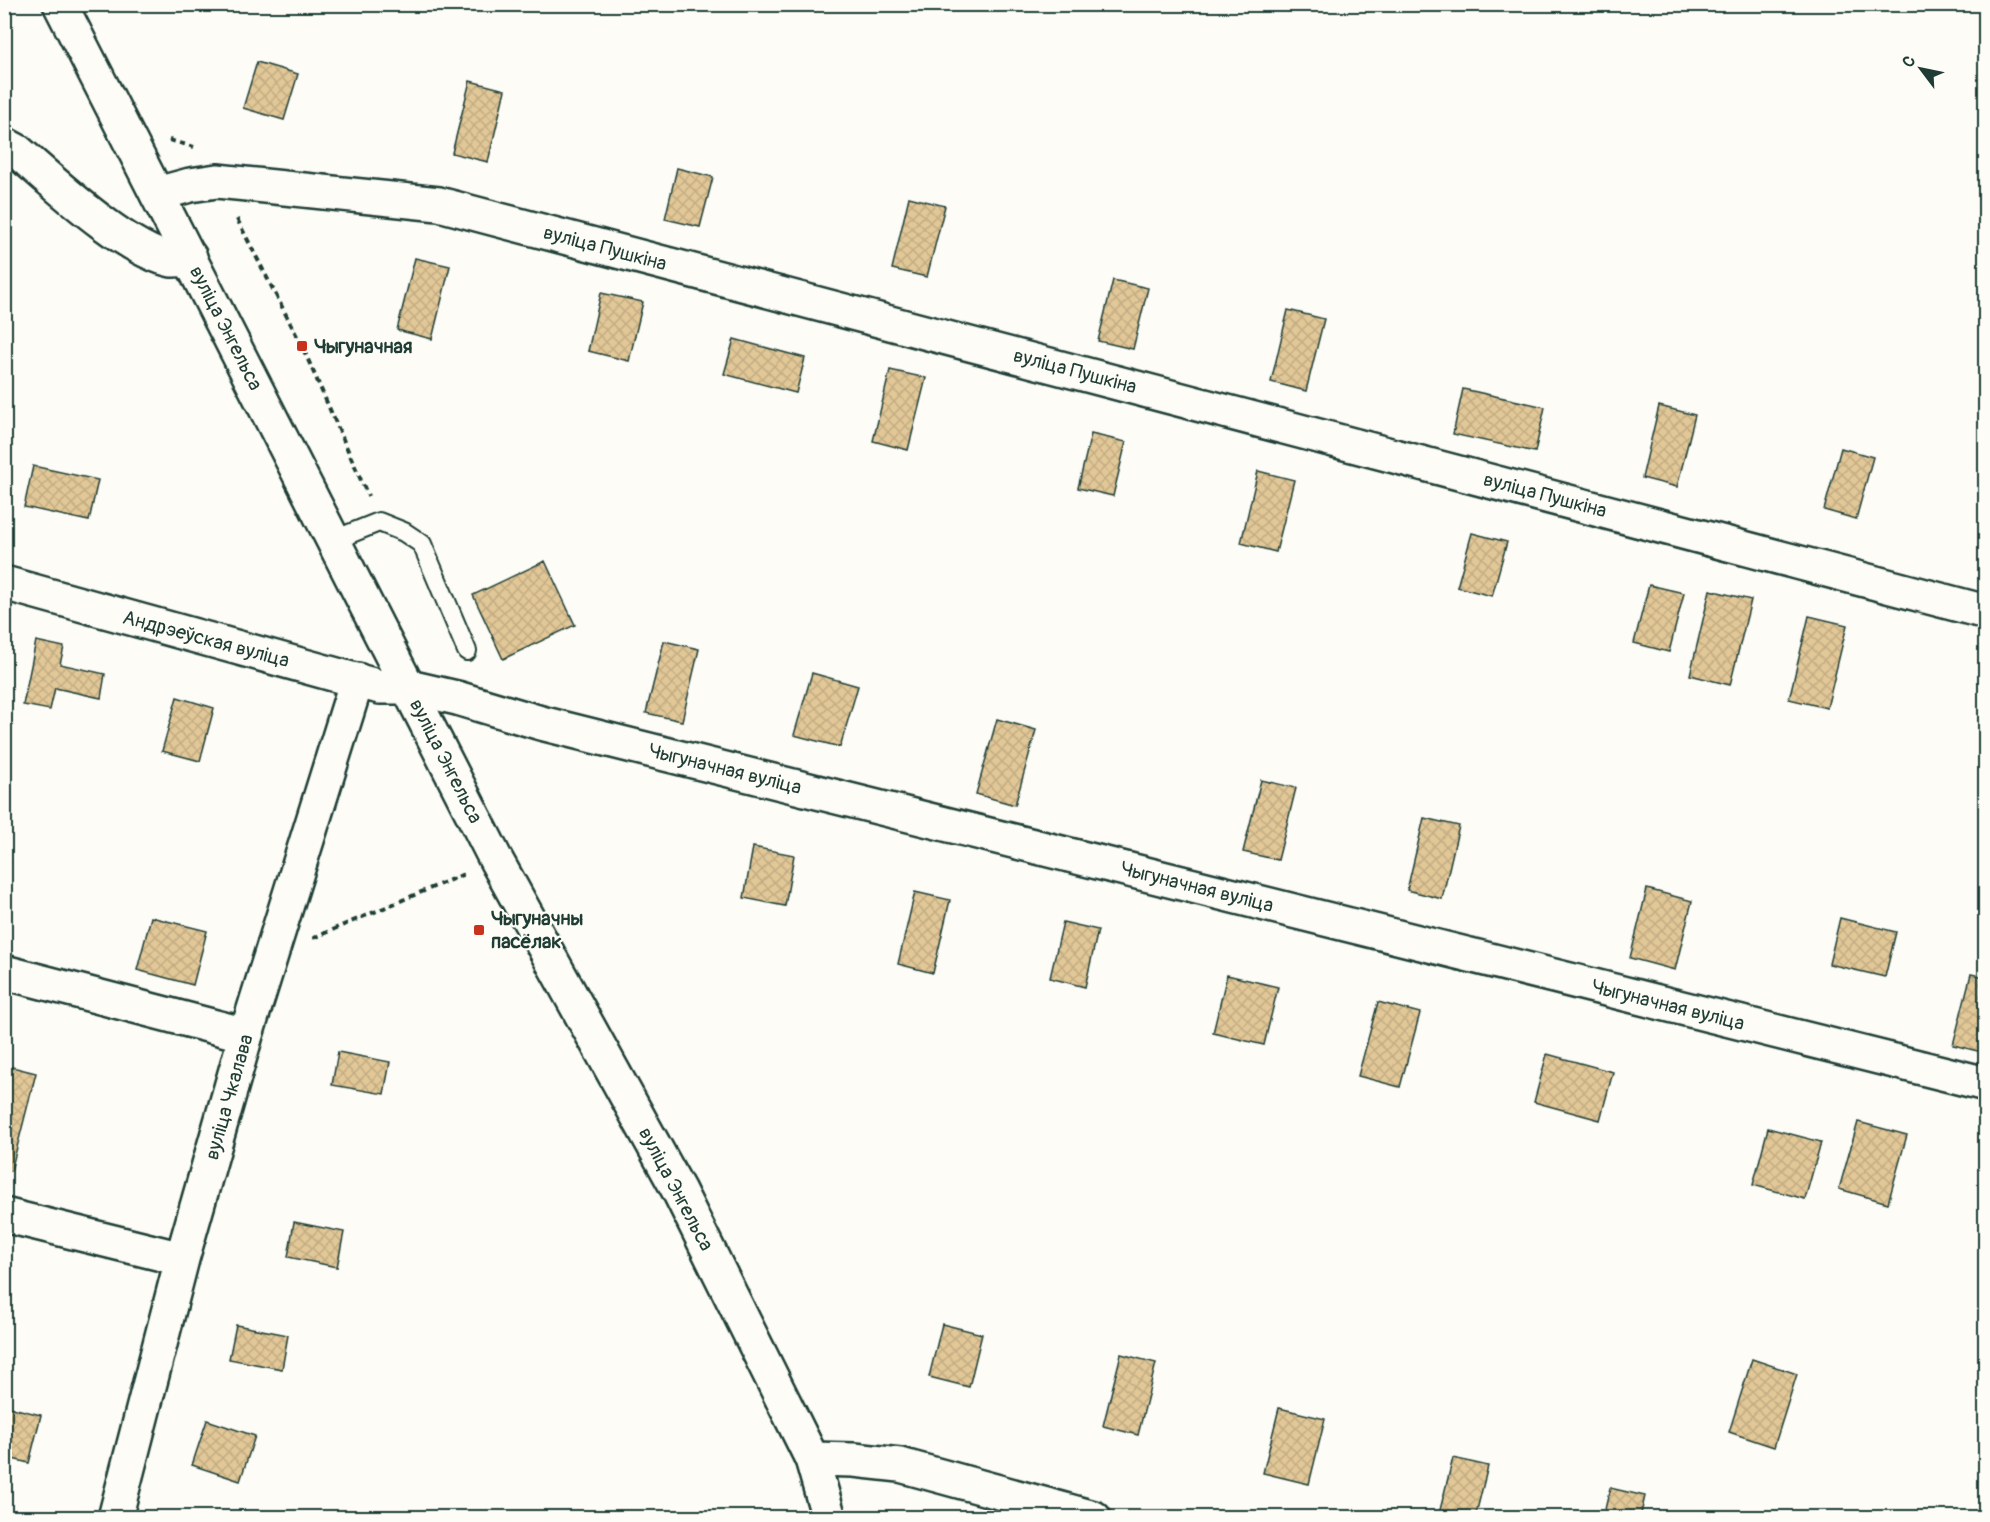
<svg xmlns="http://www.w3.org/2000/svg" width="1990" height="1522" viewBox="0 0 1990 1522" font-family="Pangolin,sans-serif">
	<defs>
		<pattern id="building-cross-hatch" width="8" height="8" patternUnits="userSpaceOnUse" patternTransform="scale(1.5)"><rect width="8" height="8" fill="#e2c797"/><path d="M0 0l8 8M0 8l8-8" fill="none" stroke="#c1ac83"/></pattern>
	</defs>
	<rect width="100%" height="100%" fill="#fdfcf7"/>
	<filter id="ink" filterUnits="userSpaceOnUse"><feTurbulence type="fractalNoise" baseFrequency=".0167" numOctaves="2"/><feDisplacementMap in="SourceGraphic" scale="12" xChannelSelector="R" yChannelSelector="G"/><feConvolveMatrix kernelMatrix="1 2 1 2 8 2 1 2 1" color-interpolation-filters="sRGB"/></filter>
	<g filter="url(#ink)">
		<!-- building -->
		<path fill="url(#building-cross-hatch)" stroke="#1f3d34" stroke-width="1.5" d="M257,62l41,12 -14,46 -41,-12z
			M470,81l35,9 -17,72 -36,-9z
			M677,168l36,9 -13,50 -35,-8z
			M909,197l36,9 -18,71 -35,-8z
			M415,258l35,8 -18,73 -35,-9z
			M1113,280l35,8 -15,61 -35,-8z
			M601,293l42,9 -14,59 -41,-10z
			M1288,310l36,9 -18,72 -35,-9z
			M734,339l71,19 -9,35 -72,-19z
			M890,370l36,8 -18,72 -35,-9z
			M1463,389l82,18 -10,45 -82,-18z
			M1659,406l36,9 -18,72 -35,-9z
			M1091,434l35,8 -13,54 -35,-8z
			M1841,448l32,9 -17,62 -32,-9z
			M33,466l65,14 -9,41 -65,-14z
			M1258,471l36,9 -18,72 -35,-9z
			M1472,533l35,9 -15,54 -35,-9z
			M545,561l30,64 -72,34 -30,-64z
			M1649,585l35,8 -15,59 -35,-9z
			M1710,590l41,10 -21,85 -40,-10z
			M1809,616l38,9 -20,83 -38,-9z
			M36,641l28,6 -4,17 45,10 -4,24 -46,-10 -5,22 -27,-5z
			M664,641l35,8 -17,72 -36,-8z
			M812,673l46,13 -18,61 -46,-12z
			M177,697l37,11 -14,53 -38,-10z
			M997,719l39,11 -21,75 -39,-11z
			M1261,780l35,8 -18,72 -35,-8z
			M1424,818l35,8 -17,73 -35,-9z
			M753,847l41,8 -9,51 -41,-8z
			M4,860l6,2 -6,23z
			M1647,889l45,12 -17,69 -45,-12z
			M915,892l35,8 -17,73 -35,-9z
			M151,917l56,14 -14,54 -56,-15z
			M1840,918l56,14 -11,45 -56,-13z
			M1063,922l35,8 -13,57 -35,-9z
			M1971,974l15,3v76l-33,-8z
			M1227,975l51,12 -14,58 -51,-12z
			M1378,1002l42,11 -20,74 -42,-11z
			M338,1052l52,10 -6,32 -52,-9z
			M1547,1054l66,18 -13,48 -66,-18z
			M4,1065l32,8 -25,98 -7,-1z
			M1858,1122l49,13 -19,68 -49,-14z
			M1768,1128l53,14 -16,57 -52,-14z
			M294,1222l50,10 -7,35 -49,-10z
			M942,1324l40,10 -13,53 -40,-10z
			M236,1325l52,10 -6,34 -53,-10z
			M1121,1354l35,9 -18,72 -35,-9z
			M1752,1359l45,15 -23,73 -45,-15z
			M4,1406l37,9 -12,48 -25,-6z
			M1279,1408l46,11 -16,65 -46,-11z
			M207,1420l48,16 -15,45 -48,-16z
			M1453,1458l35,8 -13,52h-37z
			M1610,1488l35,8 -5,22h-37z"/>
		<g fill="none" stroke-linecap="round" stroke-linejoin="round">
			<defs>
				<path id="service" d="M334,540l45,-18 25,10 18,12 45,107"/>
				<path id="minor" d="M4,144l13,7c36,31 109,100 155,109 5,1 12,-2 18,-3
					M157,194l33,-9 27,-4 222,23 1547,408
					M409,687l48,11 84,25 1445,361
					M4,972l242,63
					M4,1215l178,44
					M812,1459l42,1 46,5 194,53
					M115,1518l67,-259 64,-224 111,-355"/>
				<path id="secondary" d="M4,583l376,104h29"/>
				<path id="primary" d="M60,4l436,856 183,331 133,268 17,59"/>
			</defs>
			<!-- service casing -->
			<use href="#service" stroke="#1f3d34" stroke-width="22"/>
			<!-- minor casing -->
			<use href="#minor" stroke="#1f3d34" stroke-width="38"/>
			<!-- secondary casing -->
			<use href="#secondary" stroke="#1f3d34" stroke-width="38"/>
			<!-- primary casing -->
			<use href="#primary" stroke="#1f3d34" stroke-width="38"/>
			<!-- path -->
			<path stroke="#1f3d34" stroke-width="4" stroke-dasharray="6 4.5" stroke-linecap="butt" d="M169,140l25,7
				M237,219l65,127 66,150
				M313,938l151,-64"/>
			<!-- service -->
			<use href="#service" stroke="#fdfcf7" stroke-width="18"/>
			<!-- minor -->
			<use href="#minor" stroke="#fdfcf7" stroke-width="33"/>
			<!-- secondary -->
			<use href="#secondary" stroke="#fdfcf7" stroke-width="33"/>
			<!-- primary -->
			<use href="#primary" stroke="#fdfcf7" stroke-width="33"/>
		</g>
	</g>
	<!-- markers -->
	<g fill="#c8321e" stroke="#fdfcf7" stroke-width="2">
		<rect x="296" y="340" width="12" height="12" rx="3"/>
		<rect x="473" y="924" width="12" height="12" rx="3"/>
	</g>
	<g text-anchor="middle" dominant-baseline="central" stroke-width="4.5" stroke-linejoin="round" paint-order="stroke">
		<!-- street labels -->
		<g font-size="20" fill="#1f3d34" stroke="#fdfcf7">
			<text transform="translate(605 248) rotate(15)">вуліца Пушкіна</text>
			<text transform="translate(226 328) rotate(63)">вуліца Энгельса</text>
			<text transform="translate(1075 371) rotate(15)">вуліца Пушкіна</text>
			<text transform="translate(1545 495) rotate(15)">вуліца Пушкіна</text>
			<text transform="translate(206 639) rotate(15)">Андрэеўская вуліца</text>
			<text transform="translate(446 761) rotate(63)">вуліца Энгельса</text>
			<text transform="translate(725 769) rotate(14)">Чыгуначная вуліца</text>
			<text transform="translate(1197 887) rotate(14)">Чыгуначная вуліца</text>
			<text transform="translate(1668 1005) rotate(14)">Чыгуначная вуліца</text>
			<text transform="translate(229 1097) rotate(-74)">вуліца Чкалава</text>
			<text transform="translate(676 1189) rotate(62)">вуліца Энгельса</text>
		</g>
		<!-- poi labels -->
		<g font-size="20" font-weight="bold" fill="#1f3d34" stroke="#fdfcf7" text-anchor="start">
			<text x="314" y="346">Чыгуначная</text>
			<text x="491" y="918">Чыгуначны<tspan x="491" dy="23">пасёлак</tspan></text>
		</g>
	</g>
	<!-- margin -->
	<rect width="1990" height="1522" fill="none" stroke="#fdfcf7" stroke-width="24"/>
	<rect x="12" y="12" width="1966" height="1498" fill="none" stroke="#1f3d34" stroke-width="2" filter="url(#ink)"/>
	<!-- north arrow -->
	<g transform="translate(1921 69) rotate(302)" stroke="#fdfcf7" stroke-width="4.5" paint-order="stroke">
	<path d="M0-4.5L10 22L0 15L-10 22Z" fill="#1f3d34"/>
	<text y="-9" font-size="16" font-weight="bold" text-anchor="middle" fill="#1f3d34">С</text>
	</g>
</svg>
